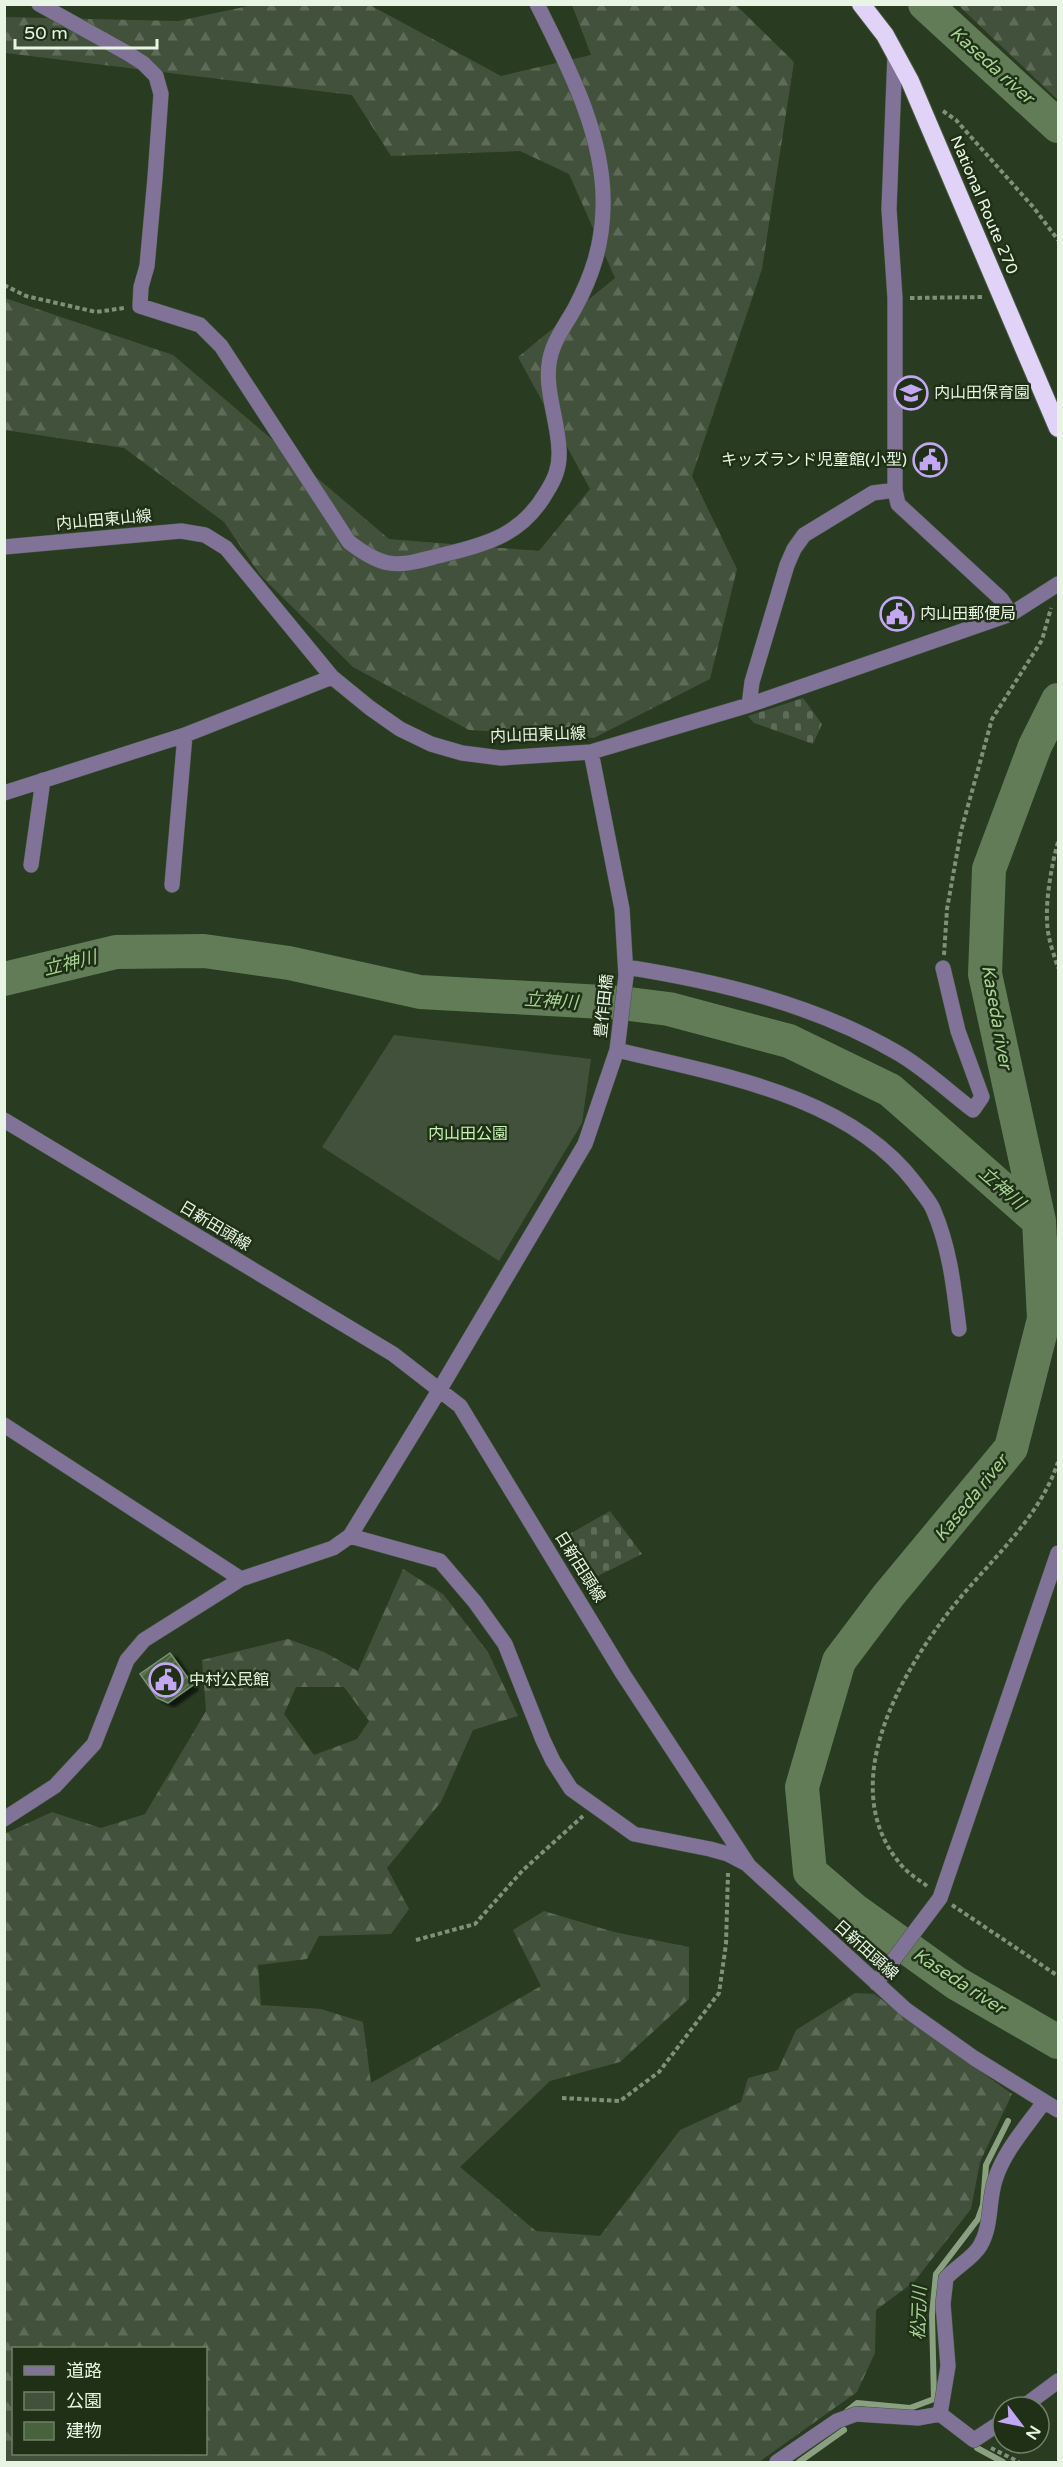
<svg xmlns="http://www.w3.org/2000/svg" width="1063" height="2467" viewBox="0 0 1063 2467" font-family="'Varela Round','Noto Sans JP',sans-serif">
	<defs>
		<pattern id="forest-firs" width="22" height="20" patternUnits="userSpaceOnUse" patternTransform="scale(1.5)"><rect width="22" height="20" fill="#42513c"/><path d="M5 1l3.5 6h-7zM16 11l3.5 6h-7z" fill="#5d6b58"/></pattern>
		<pattern id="cemetery-stones" width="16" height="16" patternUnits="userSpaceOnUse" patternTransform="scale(1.5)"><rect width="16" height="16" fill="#42513c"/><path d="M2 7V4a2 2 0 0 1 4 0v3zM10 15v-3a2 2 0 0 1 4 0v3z" fill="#5d6b58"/></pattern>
		<pattern id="building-hatch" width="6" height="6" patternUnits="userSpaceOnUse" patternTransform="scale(1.5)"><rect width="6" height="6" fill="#48623c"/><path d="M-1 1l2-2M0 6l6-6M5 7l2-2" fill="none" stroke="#627958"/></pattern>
		<filter id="shadow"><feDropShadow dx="6" dy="4" stdDeviation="1.5" flood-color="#0009"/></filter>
	</defs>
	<rect width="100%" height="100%" fill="#293b21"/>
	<!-- green -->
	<path fill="#42513c" d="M394,1035l197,24 -9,64 -83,138 -177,-114z"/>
	<!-- forest -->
	<path fill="url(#forest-firs)" fill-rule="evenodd" d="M253,5h117l131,71 90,-21 -19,-50h164l58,57 -32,207 -70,207 45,93 -27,110 -116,59 -125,-8 -116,-63 -92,-91 -37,-54 -100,-74 -119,-18v-132l168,57 216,184 150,12 51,-62 -72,-132 97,-79 -46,-104 -49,-23 -129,5 -39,-61 -347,-42v-36l173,4z
		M958,5h100v95z
		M403,1569l40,25 45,58 30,64 -45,14 -32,72 -54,66 22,41 -18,25 -72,2 -12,23 -49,6 3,40 60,4 42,13 8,61 170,-97 -28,-56 31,-19 70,21 75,15v52l-69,63 -70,19 -90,86 76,64 64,5 80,-106 61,-28 7,-24 30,-8 18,-40 59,-37 19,1 138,100 -32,68 -9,47 -57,73 -38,28 -1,43 -18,39 -98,70h-754l-1,-628 48,-22 49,16 44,-14 61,-103 -4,-51 86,-21 36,13 34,19zM296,1687h48l25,34 -12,18 -43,16 -30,-41zM14,2348h192v106h-192z"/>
	<!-- cemetery -->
	<path fill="url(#cemetery-stones)" d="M803,698l19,26 -9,20 -59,-21 -6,-7z
		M610,1511l32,43 -50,25 -26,-43z"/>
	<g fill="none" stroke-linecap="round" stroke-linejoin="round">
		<!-- stream -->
		<path stroke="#8aa081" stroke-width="6" d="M847,2411l10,-8 53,5 24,-9 -2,-84 4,-41 42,-55 5,-14 3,-40 22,-44
			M977,2448l26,14
			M799,2462l45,-32"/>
		<!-- river -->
		<path stroke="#617c56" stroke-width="34" d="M925,4l133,122
			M1058,700l-23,46 -46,123 -4,105 54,247 5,98 -33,129 -123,148 -49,65 -37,126 8,85 43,37 103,74 102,59
			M4,979l112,-27 88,-1 85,12 131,29 201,11 48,6 120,32 101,49 149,131"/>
	</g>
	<!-- building -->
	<path fill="url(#building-hatch)" stroke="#7c9174" stroke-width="1.5" filter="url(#shadow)" d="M170,1653l23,32 -25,18 -11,-5 -17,-24z"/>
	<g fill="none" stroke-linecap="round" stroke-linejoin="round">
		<defs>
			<path id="minor" d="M39,4l88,49 16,10 13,13 5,18 -6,84 -8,88 -6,21 -1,19 60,19 21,21 128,196c40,31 52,23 97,12 43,-10 77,-21 100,-61 9,-14 14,-26 13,-43 -1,-34 -19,-69 -6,-102 5,-14 15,-27 22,-40 17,-32 27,-62 28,-99 3,-71 -35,-143 -66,-205
				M895,54l-6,155 6,89v192l3,14 103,95 10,15
				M4,547l177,-16 24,4 21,13 106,129 38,31 30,21 31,15 31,9 39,5 90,-6 158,-47 262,-91 47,-30
				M749,705l3,-23 35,-117 7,-16 10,-14 69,-42 22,-3
				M4,793l181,-58 147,-58
				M31,865l12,-85
				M172,885l13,-150
				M626,967c94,15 187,37 270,85 27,15 52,39 77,58l9,-13 -24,-66 -15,-63
				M617,1050c102,25 230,44 298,133 6,9 14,17 18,26 17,39 21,79 26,120
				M4,1120l389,234 67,52 163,268 126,192 156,143 69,49 84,52
				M4,1425l237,154
				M350,1536l90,25 35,41 30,42 38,96 10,21 18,28 63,45 76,15 18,5 19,10
				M4,1819l51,-33 39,-42 33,-84 17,-20 97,-61 92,-31 17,-12 90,-147 145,-245 32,-94 9,-74 -4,-67 -31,-157
				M876,1983l64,-85 118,-345
				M1023,2407l35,-26
				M940,2414l8,-48 -5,-62 3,-26c10,-11 27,-20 34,-32 12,-20 8,-44 15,-66 9,-29 32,-54 49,-78
				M777,2462l60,-41 19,-7 62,4 22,-4 34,26 29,-19"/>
			<path id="highway" d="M861,4l24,31 25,46 148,347"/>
		</defs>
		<!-- minor casing -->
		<use href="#minor" stroke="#485940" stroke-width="16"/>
		<!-- highway casing -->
		<use href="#highway" stroke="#485940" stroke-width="20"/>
		<!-- path -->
		<path stroke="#80907a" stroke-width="4" stroke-dasharray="4.5 3" stroke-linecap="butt" d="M943,111l13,9 78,88 24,32
			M4,285l22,11 70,16 28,-4
			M910,298l74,-1
			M1058,842c-7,25 -15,69 -9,95 2,10 6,21 9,31
			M944,955l3,-46 14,-78 31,-112 50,-79 9,-32
			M927,1886c-8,-6 -18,-12 -25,-20 -68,-78 -3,-190 49,-257 37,-47 88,-89 107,-147
			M952,1905l106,71
			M416,1940l59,-16 48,-54 60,-54
			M562,2098l58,3 39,-29 60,-79 7,-49 2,-71
			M991,2448l28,14"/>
		<!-- minor -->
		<use href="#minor" stroke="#807397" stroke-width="15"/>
		<!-- highway -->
		<use href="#highway" stroke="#e0d3f7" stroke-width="18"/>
	</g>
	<!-- icons -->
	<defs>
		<symbol id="school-ring" viewBox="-11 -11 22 22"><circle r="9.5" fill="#1f3017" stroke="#c3a7f2" stroke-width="1.5"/><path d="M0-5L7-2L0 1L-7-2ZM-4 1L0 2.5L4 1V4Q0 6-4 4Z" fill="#c3a7f2"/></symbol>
		<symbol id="civic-ring" viewBox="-11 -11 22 22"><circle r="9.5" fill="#1f3017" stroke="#c3a7f2" stroke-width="1.5"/><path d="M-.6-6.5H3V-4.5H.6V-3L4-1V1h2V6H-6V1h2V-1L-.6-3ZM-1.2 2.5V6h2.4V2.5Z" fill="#c3a7f2"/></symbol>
	</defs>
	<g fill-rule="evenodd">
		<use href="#school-ring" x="892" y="374" width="38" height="38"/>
		<use href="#civic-ring" x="911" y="441" width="38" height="38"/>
		<use href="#civic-ring" x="878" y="595" width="38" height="38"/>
		<use href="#civic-ring" x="147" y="1661" width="38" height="38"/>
	</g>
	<g text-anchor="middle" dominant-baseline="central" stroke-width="5" stroke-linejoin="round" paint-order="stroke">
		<!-- street labels -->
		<g font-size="16" fill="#e9f5e4" stroke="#1f3017">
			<text transform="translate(984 205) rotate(67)">National Route 270</text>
			<text transform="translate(104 520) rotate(-5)">内山田東山線</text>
			<text transform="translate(538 735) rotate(-2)">内山田東山線</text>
			<text transform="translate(604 1006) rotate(-84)">豊作田橋</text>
			<text transform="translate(215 1226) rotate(31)">日新田頭線</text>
			<text transform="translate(580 1567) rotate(58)">日新田頭線</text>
			<text transform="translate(866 1950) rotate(42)">日新田頭線</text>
		</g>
		<!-- poi labels -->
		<g font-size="16" fill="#e9f5e4" stroke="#1f3017" text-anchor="start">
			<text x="934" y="393">内山田保育園</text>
			<text x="907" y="460" text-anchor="end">キッズランド児童館(小型)</text>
			<text x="920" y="614">内山田郵便局</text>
			<text x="189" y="1680">中村公民館</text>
		</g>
		<!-- park labels -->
		<g font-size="16" fill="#c7f4b4" stroke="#1f3017">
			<text x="468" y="1134">内山田公園</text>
		</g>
		<!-- water labels -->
		<g font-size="18" font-style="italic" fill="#a7d294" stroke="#1f3017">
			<text transform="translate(992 65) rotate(42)">Kaseda river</text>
			<text transform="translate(70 963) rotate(-14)">立神川</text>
			<text transform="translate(551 1001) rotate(4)">立神川</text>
			<text transform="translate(997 1017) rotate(80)">Kaseda river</text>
			<text transform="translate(1002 1188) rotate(41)">立神川</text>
			<text transform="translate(971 1498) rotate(-51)">Kaseda river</text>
			<text transform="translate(959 1981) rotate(33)">Kaseda river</text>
			<text transform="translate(919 2313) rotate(-88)">松元川</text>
		</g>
	</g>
	<!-- border -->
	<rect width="1063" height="2467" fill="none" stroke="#e9f5e4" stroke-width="12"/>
	<!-- legend -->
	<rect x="12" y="2347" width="195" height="108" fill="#1f3017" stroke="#707f69" stroke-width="1.5"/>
	<rect x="24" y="2366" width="30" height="9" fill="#807397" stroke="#707f69" stroke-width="1.5"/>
	<text x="66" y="2377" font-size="18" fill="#e9f5e4">道路</text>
	<rect x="24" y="2392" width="30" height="18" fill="#42513c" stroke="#707f69" stroke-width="1.5"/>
	<text x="66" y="2407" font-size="18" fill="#e9f5e4">公園</text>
	<rect x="24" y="2422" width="30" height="18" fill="#48623c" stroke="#707f69" stroke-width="1.5"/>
	<text x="66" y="2437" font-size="18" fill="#e9f5e4">建物</text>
	<!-- north arrow -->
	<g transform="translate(1021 2425) rotate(122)"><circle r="28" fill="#1f3017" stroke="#707f69" stroke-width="1.5"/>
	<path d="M0-4.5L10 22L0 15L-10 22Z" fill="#c3a7f2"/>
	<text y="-9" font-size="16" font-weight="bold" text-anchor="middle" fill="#e9f5e4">N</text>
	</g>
	<!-- scale -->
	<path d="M15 39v9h142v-9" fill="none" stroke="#e9f5e4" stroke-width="3"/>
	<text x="24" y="39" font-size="18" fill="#e9f5e4" stroke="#1f3017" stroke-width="4.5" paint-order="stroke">50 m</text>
</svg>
